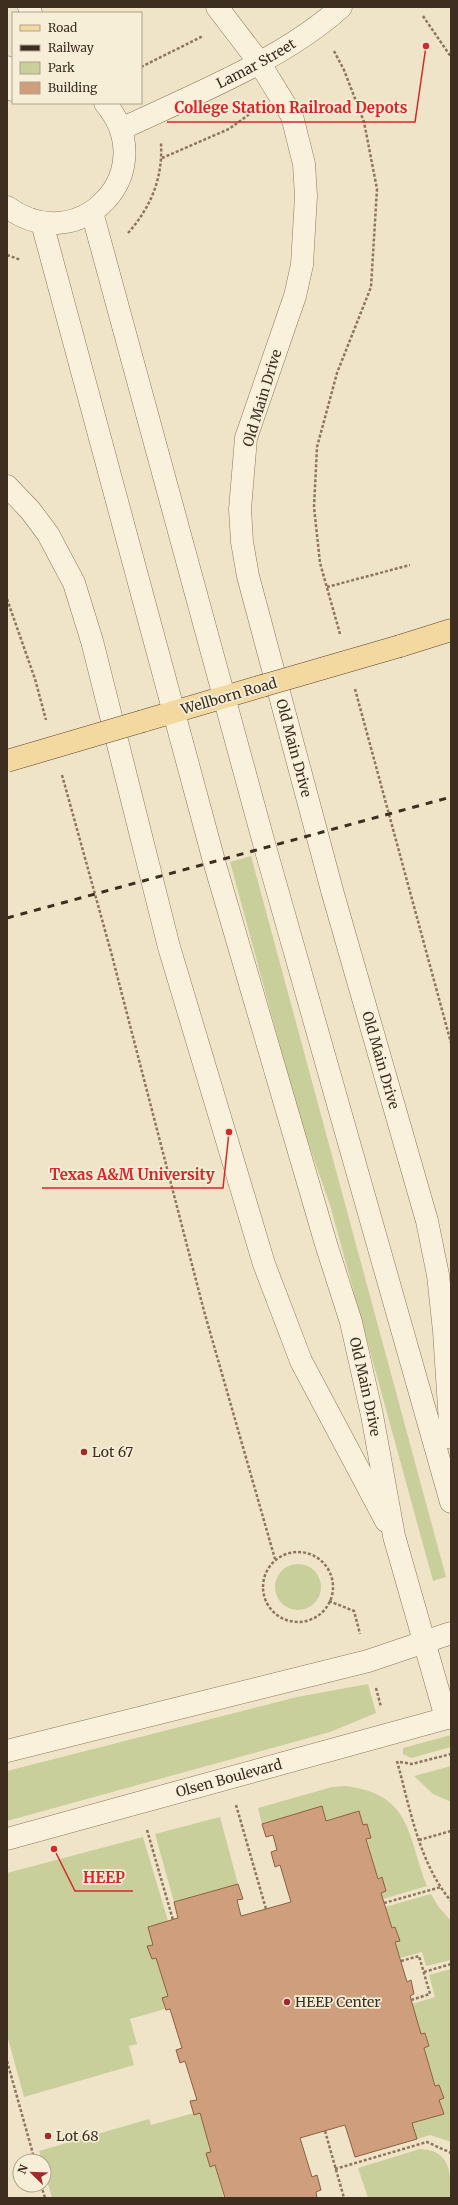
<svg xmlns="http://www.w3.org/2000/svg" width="458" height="2205" viewBox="0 0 458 2205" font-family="Merriweather,serif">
	<rect width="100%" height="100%" fill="#f0e4c8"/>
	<!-- green -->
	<path fill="#c9cf9b" d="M251,856l195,721 -13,4 -103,-376 -31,-89 -69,-254z
		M275 1587a23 23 0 1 1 46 0a23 23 0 1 1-46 0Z
		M368,1684l8,29 -46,19 -323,89v-50l290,-74z
		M451,1735v12l-40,11 -8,-4v-6z
		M451,1766v36l-18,-8 -19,-18z
		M345,1786c67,8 62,49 82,100l-44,13 -2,-6 5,-2 -4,-14 -5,1 -10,-39 4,-1 -4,-14 -4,1 -5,-14 -32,10 -4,-15 -60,18 -4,-16 74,-21z
		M220,1817l18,67 -64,18 -19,-68z
		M143,1837l25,84 -20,6 5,18 -5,1 4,13 4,-1 12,38 -6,2 3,11 -35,10 7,25 -8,2 5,19 -110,32 -17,-62v-162z
		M431,1894l7,12 13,15v39l-25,6 -4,-14 -22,6 -5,-16 4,-1 -4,-14 -3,1 -7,-21z
		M451,1969v173l-21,-7 -13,4 -5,-16 31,-9 -4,-14 4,-2 -8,-12 -11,-38 5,-2 -3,-13 -5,1 -9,-30 23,-7 -6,-22z
		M194,2113l1,2 5,-2 11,39 -5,1 4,14 5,-2 9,33h-172l-8,-28v-9h-2l-3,-10 110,-32 2,6z
		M420,2149c31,1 31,25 31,49h-83l-10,-30z"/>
	<!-- building -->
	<path fill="#cf9f7d" stroke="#8d5f41" d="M322,1806l4,15 33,-10 4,14 4,-1 4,14 -5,1 12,40 4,-2 4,14 -5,2 11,35 3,-1 5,14 -5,1 12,40 4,-2 3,14 -4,2 11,38 4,-1 4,13 -5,2 11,38 4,-1 5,13 -5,2 5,14 -32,9 5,16 -62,18 -10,-32 -45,13 12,39 5,-2 4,15 -5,2 1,6h-92l-10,-33 -5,2 -4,-14 5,-1 -11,-39 -6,2 -4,-14 7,-1 -12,-39 -5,2 -4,-13 6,-2 -12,-39 -4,1 -4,-12 6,-2 -12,-38 -4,1 -5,-13 6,-1 -5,-18 30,-9 -4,-16 64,-18 5,15 -6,1 4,16 50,-14 -11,-37 -5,2 -4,-15 6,-2 -4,-15 -7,2 -4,-13z"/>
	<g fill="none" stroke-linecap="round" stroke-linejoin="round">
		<defs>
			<g id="street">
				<path d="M29,7l2,6"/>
				<path id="s1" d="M217,7l42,55 33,54 12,48 2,32 -4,69 -7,31 -49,142 -6,71 2,33 6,34 85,318 94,327 11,54 6,56 7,107"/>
				<path d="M7,67l6,23"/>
				<path id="s2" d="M121,129c70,-33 163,-70 220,-122"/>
				<path d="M7,207c73,53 156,-36 98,-104"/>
				<path d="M92,212l173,635 186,655"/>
				<path id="s3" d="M42,223l172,638 112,383 25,78 21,93 22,121 52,182"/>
				<path d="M7,486l23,24 18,24 26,49 18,58 77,306 95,317 37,97 85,160"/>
				<path d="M7,1751l361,-90 83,-28"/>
				<path id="s4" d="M7,1839l444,-122"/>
			</g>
			<path id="primary" d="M400,646l51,-16
				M143,721l119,-35"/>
		</defs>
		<!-- street casing -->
		<use href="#street" stroke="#8d765c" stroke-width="23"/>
		<!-- primary casing -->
		<use href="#primary" stroke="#5b4430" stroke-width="23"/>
		<!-- path -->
		<path stroke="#8d765c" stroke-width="2.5" stroke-dasharray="3 2" stroke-linecap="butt" d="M423,16l28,41
			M334,51l10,19 20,52 13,67 -6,98 -34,86 -20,74 -3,60 6,56 20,71
			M141,67l62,-31
			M162,158l67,-29 26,-19
			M128,233c23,-26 35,-55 33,-90
			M7,255l14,5
			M327,587l83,-22
			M7,599l28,80 11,41
			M355,689l96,354
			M62,775l49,177 93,359 71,248
			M263 1587a35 35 0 1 1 70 0a35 35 0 1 1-70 0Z
			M329,1601l25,10 6,23
			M376,1688l5,19
			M397,1761c13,47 22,102 54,140
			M400,1762l12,2 39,-10
			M236,1805l30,104
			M147,1830l26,90
			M419,1840l32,-9
			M384,1903l57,-16
			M401,1961l18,-5 11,38 -19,6
			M424,1972l27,-8
			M7,2061l28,100
			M325,2131l19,67
			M335,2169l92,-27 24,11
			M41,2185l4,13"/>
		<!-- street -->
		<use href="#street" stroke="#faf1dc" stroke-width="22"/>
		<!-- primary -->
		<use href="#primary" stroke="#f3d9a0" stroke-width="22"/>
		<!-- rail -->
		<path stroke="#3d2e20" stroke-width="3" stroke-dasharray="7 7" stroke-linecap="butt" d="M7,918l444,-121"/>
		<defs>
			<path id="primary-bridge" d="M262,686l138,-40
				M7,761l136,-40"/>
		</defs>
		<!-- primary-bridge casing -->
		<use href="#primary-bridge" stroke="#5b4430" stroke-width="23" stroke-linecap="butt"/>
		<!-- primary-bridge -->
		<use href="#primary-bridge" stroke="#f3d9a0" stroke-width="22"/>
	</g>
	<!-- markers -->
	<g fill="#9e2a2b" stroke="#f7eed8" stroke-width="1.5">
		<circle cx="84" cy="1452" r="4"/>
		<circle cx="287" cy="2002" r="4"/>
		<circle cx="48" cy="2136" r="4"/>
	</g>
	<g text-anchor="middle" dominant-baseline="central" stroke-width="3.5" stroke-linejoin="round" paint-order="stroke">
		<!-- street labels -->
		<g font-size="14" fill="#3d2e20" stroke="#f7eed8">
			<text stroke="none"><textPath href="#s2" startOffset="150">Lamar Street</textPath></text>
			<text transform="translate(262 398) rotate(-73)">Old Main Drive</text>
			<text transform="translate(229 696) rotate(-16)">Wellborn Road</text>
			<text stroke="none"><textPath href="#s1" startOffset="782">Old Main Drive</textPath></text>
			<text stroke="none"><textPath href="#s1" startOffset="1106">Old Main Drive</textPath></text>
			<text stroke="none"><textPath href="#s3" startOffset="1208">Old Main Drive</textPath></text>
			<text stroke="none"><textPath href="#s4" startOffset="230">Olsen Boulevard</textPath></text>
		</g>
		<!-- poi labels -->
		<g font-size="14" fill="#3d2e20" stroke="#f7eed8" text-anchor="start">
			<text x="92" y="1452">Lot 67</text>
			<text x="295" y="2002">HEEP Center</text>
			<text x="56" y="2136">Lot 68</text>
		</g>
	</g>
	<!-- callouts -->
	<path fill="none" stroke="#d62828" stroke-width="1.5" d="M426 46L415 122H167M229 1132L223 1188H42M54 1849L75 1891H133"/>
	<g fill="#d62828" stroke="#f7eed8" stroke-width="1.5">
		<circle cx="426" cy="46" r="4"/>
		<circle cx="229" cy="1132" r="4"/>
		<circle cx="54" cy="1849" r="4"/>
	</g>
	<g font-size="15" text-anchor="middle" font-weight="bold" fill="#d62828" stroke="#f7eed8" stroke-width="3.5" stroke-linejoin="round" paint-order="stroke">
		<text x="291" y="113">College Station Railroad Depots</text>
		<text x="132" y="1180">Texas A&amp;M University</text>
		<text x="104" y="1883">HEEP</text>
	</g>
	<!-- border -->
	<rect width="458" height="2205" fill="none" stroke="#3d2e20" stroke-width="16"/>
	<!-- legend -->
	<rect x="12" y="12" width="130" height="92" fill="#f7eed8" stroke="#ada18e"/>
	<rect x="20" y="25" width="20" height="6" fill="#f3d9a0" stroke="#ada18e"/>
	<text x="48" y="32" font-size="12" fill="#3d2e20">Road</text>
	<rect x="20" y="45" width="20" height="6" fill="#3d2e20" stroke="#ada18e"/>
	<text x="48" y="52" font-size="12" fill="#3d2e20">Railway</text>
	<rect x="20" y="62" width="20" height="12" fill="#c9cf9b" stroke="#ada18e"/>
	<text x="48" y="72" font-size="12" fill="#3d2e20">Park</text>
	<rect x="20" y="82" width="20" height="12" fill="#cf9f7d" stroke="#ada18e"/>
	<text x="48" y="92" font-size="12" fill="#3d2e20">Building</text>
	<!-- north arrow -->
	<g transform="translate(32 2173) rotate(293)"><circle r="19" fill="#f7eed8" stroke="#ada18e"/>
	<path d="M0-3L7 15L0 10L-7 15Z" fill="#9e2a2b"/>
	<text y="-6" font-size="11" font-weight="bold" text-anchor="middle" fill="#3d2e20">N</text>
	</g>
</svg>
